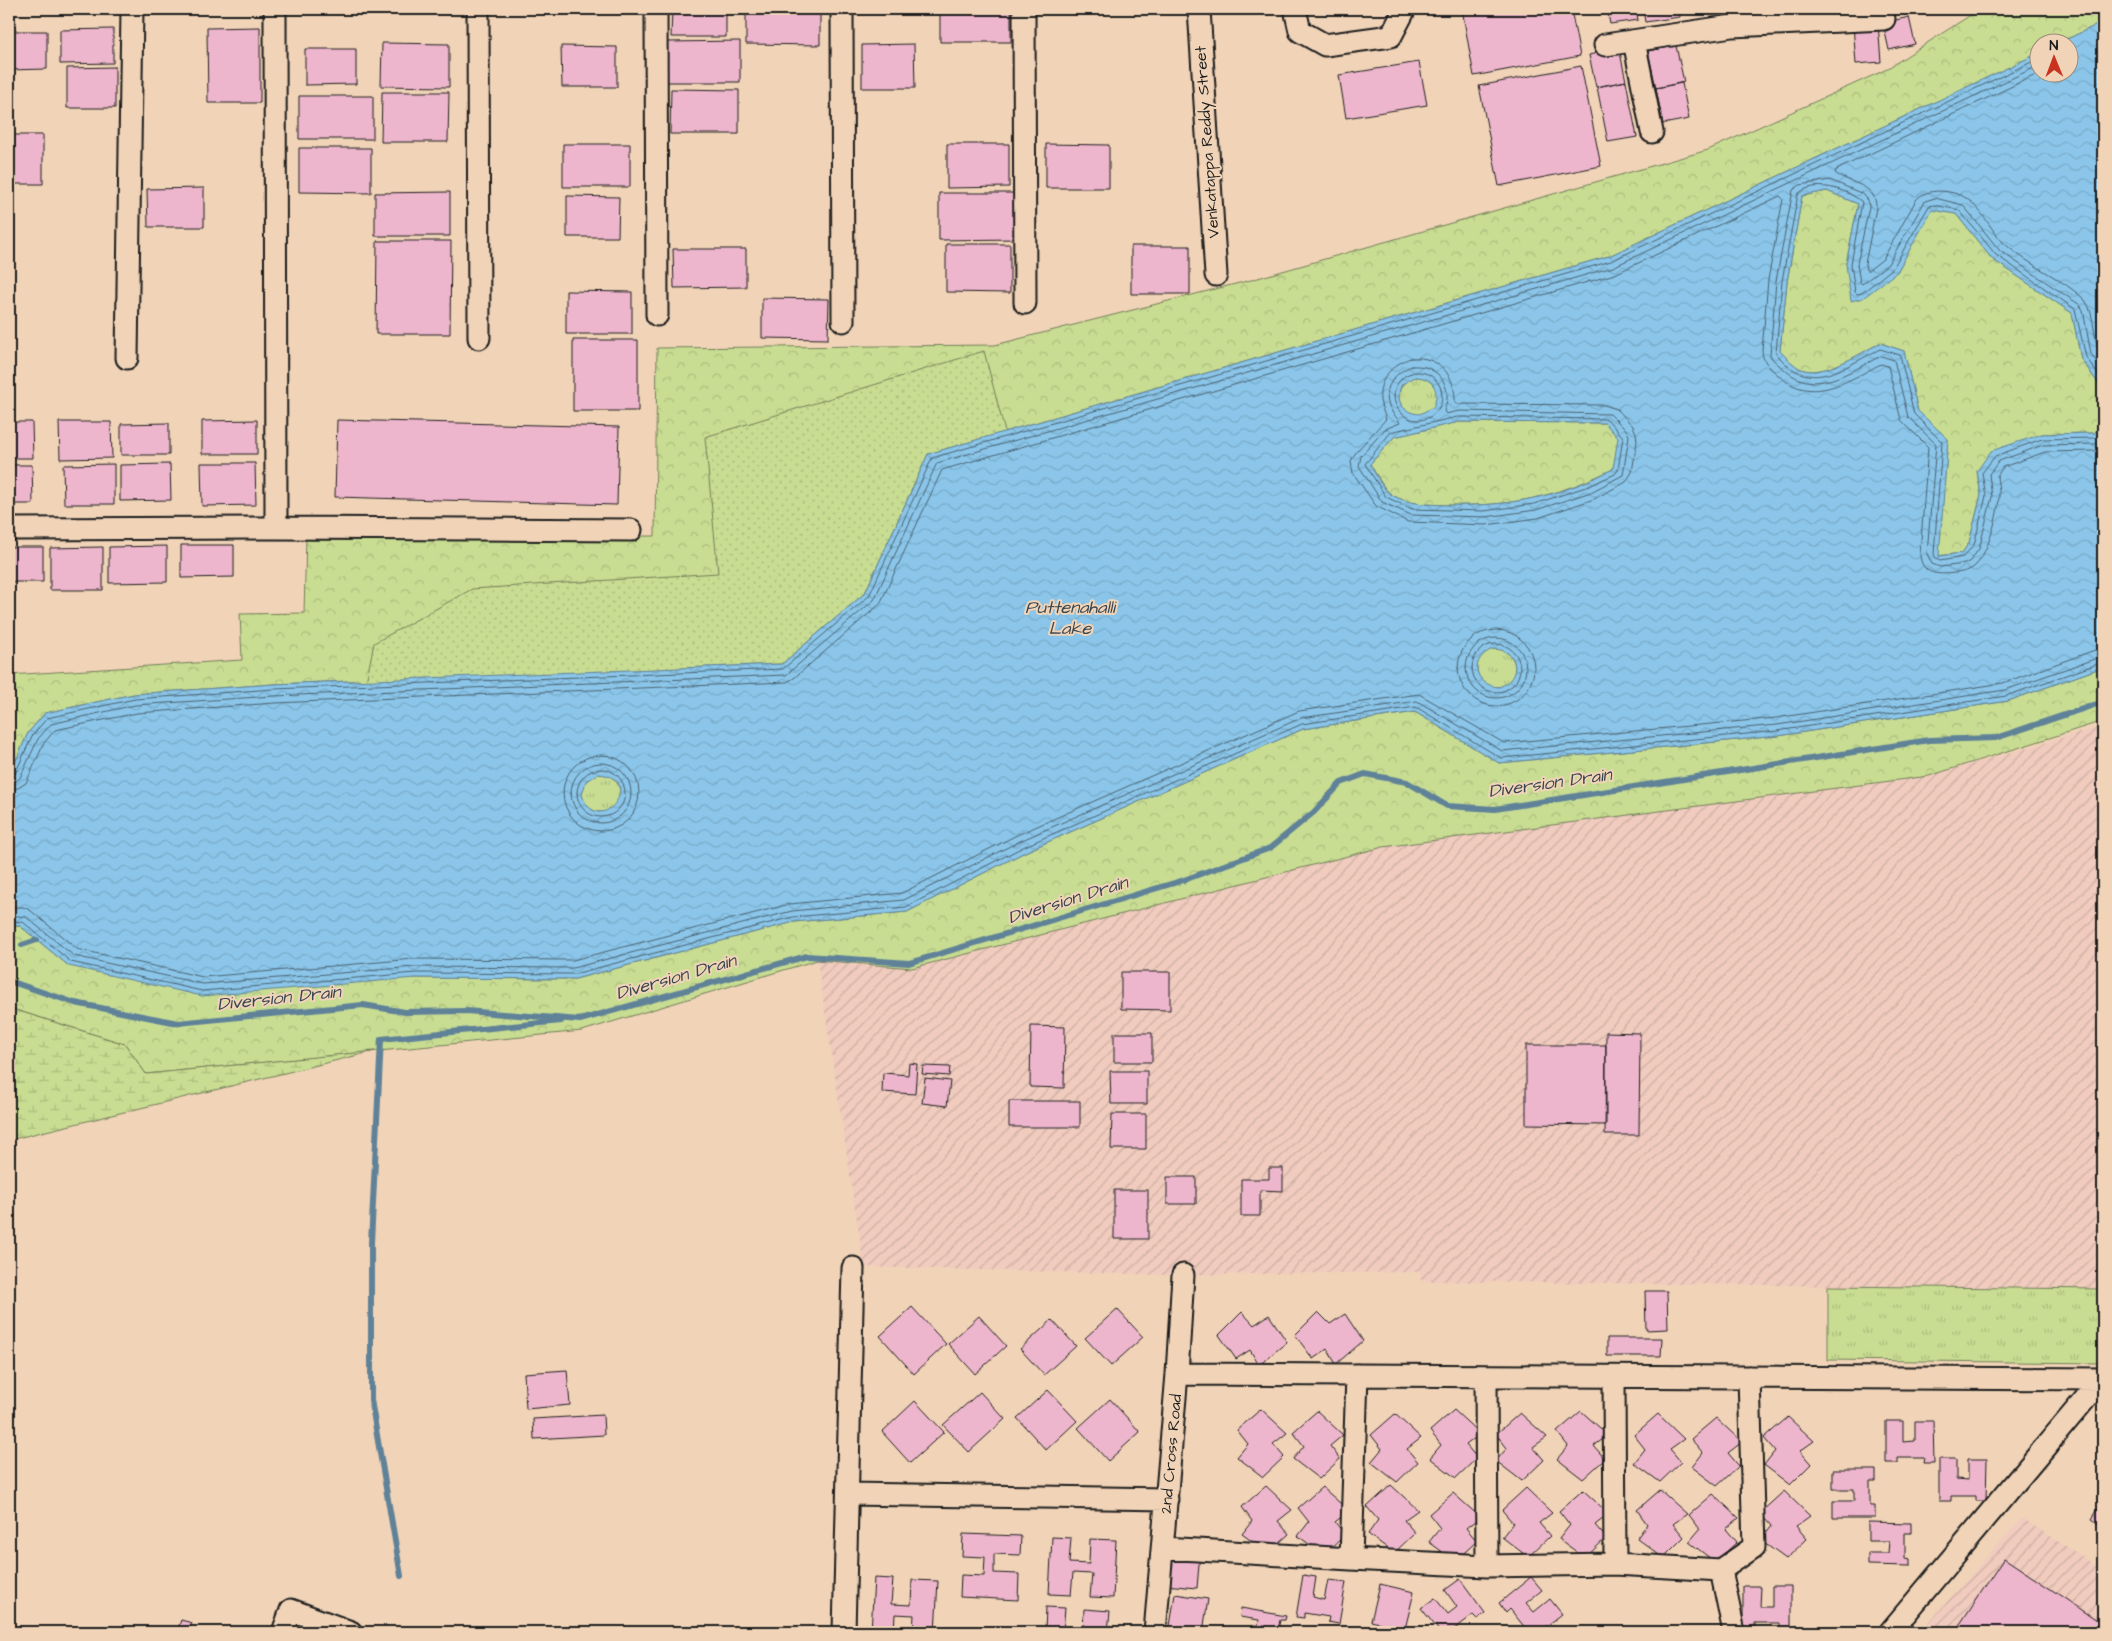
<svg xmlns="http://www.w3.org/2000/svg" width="2112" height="1641" viewBox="0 0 2112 1641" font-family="'Architects Daughter',sans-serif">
	<defs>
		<pattern id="industrial-furrows" width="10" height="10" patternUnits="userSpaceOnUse" patternTransform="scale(1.25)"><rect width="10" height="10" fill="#f0cbbe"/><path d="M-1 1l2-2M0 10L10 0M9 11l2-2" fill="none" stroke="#cdaea3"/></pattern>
		<pattern id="grass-tufts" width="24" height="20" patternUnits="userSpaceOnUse" patternTransform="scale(1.25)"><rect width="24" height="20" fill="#c8dd92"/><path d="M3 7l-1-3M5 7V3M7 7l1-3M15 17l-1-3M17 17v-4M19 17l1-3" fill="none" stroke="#abbd7d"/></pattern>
		<pattern id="forest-crowns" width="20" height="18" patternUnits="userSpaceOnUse" patternTransform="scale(1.25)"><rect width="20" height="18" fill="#c8dd92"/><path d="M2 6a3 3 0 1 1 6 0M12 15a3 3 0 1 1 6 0" fill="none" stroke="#abbd7d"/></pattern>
		<pattern id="wetland-marsh" width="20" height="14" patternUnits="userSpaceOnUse" patternTransform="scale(1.25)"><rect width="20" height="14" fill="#c8dd92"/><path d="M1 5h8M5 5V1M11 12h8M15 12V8" fill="none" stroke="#abbd7d"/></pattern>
		<pattern id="park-dots" width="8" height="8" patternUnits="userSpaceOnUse" patternTransform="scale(1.25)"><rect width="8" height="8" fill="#c8dd92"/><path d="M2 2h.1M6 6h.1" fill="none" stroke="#abbd7d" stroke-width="1.8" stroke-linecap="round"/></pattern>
		<pattern id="water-waves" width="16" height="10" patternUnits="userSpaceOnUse" patternTransform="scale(1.25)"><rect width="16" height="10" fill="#8bc6ea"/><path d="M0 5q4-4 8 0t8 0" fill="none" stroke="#77aac8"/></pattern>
	</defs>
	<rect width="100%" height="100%" fill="#f1d4b8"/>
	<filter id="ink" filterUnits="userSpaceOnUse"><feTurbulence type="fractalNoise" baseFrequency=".02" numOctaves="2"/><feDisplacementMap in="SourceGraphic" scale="10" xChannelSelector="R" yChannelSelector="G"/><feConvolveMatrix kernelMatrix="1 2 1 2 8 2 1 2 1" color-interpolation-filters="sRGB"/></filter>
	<g filter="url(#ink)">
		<!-- industrial -->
		<path fill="url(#industrial-furrows)" d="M2103,726v563l-682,-8 -1,-9 -250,3 -306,-8 -47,-307 95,8 471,-121 545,-71z
			M2022,1518l81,52v62h-183z"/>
		<!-- grass -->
		<path fill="url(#grass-tufts)" stroke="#727c57" d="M1399 396a19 19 0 1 1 38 0a19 19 0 1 1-38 0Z
			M1477 668a19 19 0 1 1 38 0a19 19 0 1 1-38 0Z
			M582 793a19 19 0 1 1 38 0a19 19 0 1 1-38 0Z
			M1828,1286l275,3v74l-275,-3z"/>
		<!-- forest -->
		<path fill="url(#forest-crowns)" stroke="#727c57" d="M1980,9h123v13l-42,20h-21l-1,11 -430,203 -681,198 -146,210 -508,20 -140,10 -89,19 -17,20 -19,43v-101l233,-15 -2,-46 64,-1 2,-75 349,-2 2,-188 338,-3 256,-65 457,-130 177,-80z
			M1827,191l31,13 -12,60 51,8 35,-63 24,5 36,45 80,54 9,46 22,31v34l-9,9 -52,1 -65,37 4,24 -12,48 -7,10 -24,3 10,-117 -30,-27 -14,-61 -24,-8c-19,10 -57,35 -79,26 -7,-3 -15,-12 -21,-18l7,-69 15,-86z
			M1459,422l146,1 14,15 -6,31c-57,28 -102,38 -166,36 -20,-1 -37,0 -55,-10 -9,-6 -16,-22 -22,-31l24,-27z
			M2103,667v54l-174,55 -546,71 -471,121 -95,-8 -235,71 -436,43 -21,-30 -116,-36v-82h11l49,40 346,12 160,1 219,-57 113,-10 118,-60 278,-123 112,-17 84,51 279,-27 230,-35z"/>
		<!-- wetland -->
		<path fill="url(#wetland-marsh)" stroke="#727c57" d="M9,1008l116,36 21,30 229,-23 -366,89z"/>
		<!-- park -->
		<path fill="url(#park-dots)" stroke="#727c57" d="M984,351l21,81 -77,22 -63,139 -83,71 -416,18 8,-39 98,-54 246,-16 -13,-136z"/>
		<!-- water -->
		<path fill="url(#water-waves)" stroke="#5f8298" fill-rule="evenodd" d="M2103,22v368l-22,-31 -9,-46 -80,-54 -36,-45 -24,-4 -35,62 -34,26 -12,3 -5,-37 12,-60 -31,-13 -25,5 -15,86 -7,69c6,6 14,15 21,18 22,9 60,-16 79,-26l24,8 14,60 30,28 -9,117 23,-3 7,-10 12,-48 -4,-24 14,-20 51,-17 52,-1 9,-9v243l-95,34 -230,35 -279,27 -84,-51 -112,17 -278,123 -118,60 -113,10 -219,57 -160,-1 -213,18 -133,-30 -49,-40h-11v-150l19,-43 17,-20 89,-19 140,-10 508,-20 83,-71 63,-139 681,-198 430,-203 1,19h30v-30h-9zM1415,377c18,0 26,14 18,30l-13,7c-18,-1 -26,-14 -18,-30zM1459,422l146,1 13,15 -5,31c-53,28 -105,38 -166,36 -20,-1 -37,0 -55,-10 -9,-5 -17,-22 -22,-31l24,-27zM1493,649c26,0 30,29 6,38 -26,-2 -30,-29 -6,-38zM598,774c50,3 1,68 -16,21l4,-14z"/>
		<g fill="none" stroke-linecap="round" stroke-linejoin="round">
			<!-- shore -->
			<path stroke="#48606e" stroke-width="1" d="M2042,72l-206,98 -1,3c15,11 42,11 41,35l-11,56 1,6h3l14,-11 33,-59c10,-13 37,-10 50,-2 17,11 25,34 40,47 24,21 56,33 79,55 12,17 6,41 18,58
				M1411,358c27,-3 45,17 44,44l2,2 147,1 13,4 16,17 3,7 1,8 -5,31 -6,10 -32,17 -56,19 -52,7 -78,-3 -32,-16 -23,-33 -2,-12 5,-9 30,-33c-2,-6 -5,-12 -6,-19 -2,-21 12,-36 31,-42z
				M1412,366c27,-2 42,21 32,45l2,3 13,-3 151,3 17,17 2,5 -6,39 -32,17 -55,18 -50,7 -75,-2 -29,-13 -23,-36 2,-10 24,-27 15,-6c-2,-5 -7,-8 -9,-13 -11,-20 3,-38 21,-44z
				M2103,371l-12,-17 -8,-44 -3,-5 -80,-54 -37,-46 -28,-7 -10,3 -37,63 -26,20 -2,-2 -3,-18 12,-57 -1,-7 -5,-6 -33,-14 -30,5 -7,5 -17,91 -6,74c3,6 9,10 14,14 31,29 66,2 97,-13l13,4 14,57 28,27 -9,110 5,10 8,3 25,-3 5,-3 9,-12 13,-52 -3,-23 10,-13 44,-16 52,-1 8,-4
				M1394 396a24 24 0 1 1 48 0a24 24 0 1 1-48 0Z
				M2103,382l-17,-25 -11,-48 -79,-54 -37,-45 -25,-5 -5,1 -36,62 -31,25 -5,1 -2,-2 -4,-28 11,-62c-15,-13 -48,-23 -64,-8l-16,87 -6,72c33,43 66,15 104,-4l20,6 14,59 28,28 -8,112 2,5 4,2 23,-4 11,-12 12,-49 -4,-23 13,-17 47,-17 53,-1 8,-7
				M1458,417l149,2 16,18 -5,33 -3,4 -26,12 -55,18 -50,7 -72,-2 -26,-12 -21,-33 26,-32z
				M1458 668a38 38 0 1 1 76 0a38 38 0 1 1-76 0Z
				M1466 668a30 30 0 1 1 60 0a30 30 0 1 1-60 0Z
				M1472 668a24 24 0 1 1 48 0a24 24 0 1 1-48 0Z
				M563 793a38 38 0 1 1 76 0a38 38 0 1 1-76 0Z
				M571 793a30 30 0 1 1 60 0a30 30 0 1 1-60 0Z
				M577 793a24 24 0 1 1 48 0a24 24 0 1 1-48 0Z
				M9,776l6,-2 17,-38 15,-18 88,-19 139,-10 509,-20 86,-73 63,-138 679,-197 429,-203
				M9,783l6,-1 5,-4 18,-39 13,-15 84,-19 139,-9 512,-21 88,-75 63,-137 676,-196 427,-202
				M9,790l9,-2 8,-5 18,-40 11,-13 82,-17 138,-10 512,-21 7,-4 86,-74 62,-134 673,-196 165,-78 3,3 -15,81 -6,70c0,12 8,17 16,25 34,31 69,6 103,-11l7,2 13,54 27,27 -8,107c1,21 18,21 35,19 8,-1 15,-2 21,-8 12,-13 23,-51 23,-70 1,-6 -2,-13 -2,-19l6,-9 42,-15 50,-1 8,-2
				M9,907h14l7,3 47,39 126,28 211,-18 159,1 217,-56 112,-11 115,-58 282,-124 120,-17 85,49 272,-25 227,-35 92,-33 8,-1
				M9,915l17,2 48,39 129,28 212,-17 158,1 219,-57 112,-11 116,-59 281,-123 116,-17 85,50 275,-26 228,-35 98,-34
				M9,921l14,1 48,40 131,29 213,-18 159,1 219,-57 113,-10 117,-60 279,-123 114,-17 85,51 276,-27 229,-35 97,-34"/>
			<!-- stream -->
			<path stroke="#5f8298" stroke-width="6" d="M22,945l15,-5
				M9,981l66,22 103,20 185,-18 42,7 61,-1 114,9 227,-64 102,7 275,-83 86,-32 44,-36 27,-29 24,-9 42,8 40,24 48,3 434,-69 67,-2 107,-36
				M401,1576l-30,-176v-157l10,-204 180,-18"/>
		</g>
		<!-- building -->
		<path fill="#eeb6cd" stroke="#1c1c1c" d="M672,9h54v28h-55z
			M746,9h74v36l-74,-1z
			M940,9h71v33h-71z
			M1462,9h109l9,47 -106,20z
			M1607,9h29l2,11 -28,4z
			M1643,9h36l1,8 -35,5z
			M1701,9h26l-25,4z
			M1909,17l6,27 -26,6 -6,-27z
			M1878,23l3,39 -25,2 -3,-39z
			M260,27v76h-52l-1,-75z
			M113,29v34l-53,1v-34z
			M9,31h38v38l-38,1z
			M740,41v41h-73v-40z
			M382,43l67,1v43l-68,-1z
			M914,44l1,44h-53v-43z
			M561,46l56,1v40h-55z
			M1676,46l8,36 -28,6 -8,-37z
			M1619,48l7,33 -30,6 -7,-32z
			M305,49h51v35l-51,1z
			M1419,62l8,43 -81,13 -7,-43z
			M1581,66l20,100 -102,20 -20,-100z
			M115,67v41h-48v-40z
			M1626,81l11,56 -29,5 -11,-55z
			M1682,83l7,36 -26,5 -7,-36z
			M671,89l68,1v44h-69z
			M382,92h67l-1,50h-67z
			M299,96h74v43h-74z
			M9,135h34v49h-34z
			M563,144h67v43h-67z
			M947,144h62v43l-62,1z
			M1046,144l63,1v43h-63z
			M299,148h72v45l-72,-1z
			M204,188v39h-56l-1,-38z
			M450,192v44h-75v-43z
			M939,193h76l1,46 -77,1z
			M567,196l52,1 -1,40h-51z
			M377,241h74l-1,93h-74z
			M946,244h64v49l-64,-1z
			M1131,246h59v48h-59z
			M673,249h73v38l-72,1z
			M566,291l66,1v42h-66z
			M762,298l67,1 -1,40 -66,-1z
			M573,340h65v71h-65z
			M257,420v34h-55v-33z
			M337,420l282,7 -2,78 -282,-8z
			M9,422h23l1,36h-24z
			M59,422h52l1,36 -52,1z
			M169,423v32h-48v-31z
			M201,463h54l1,42 -54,1z
			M114,464v40h-50l-1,-39z
			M170,464l1,36 -51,1v-36z
			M9,465h23l1,39h-24z
			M181,545h53v32l-53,1z
			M167,546v36l-58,1v-36z
			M9,547h34v35h-34z
			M103,547v43h-53v-42z
			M1121,972h49v38l-49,-1z
			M1031,1026l34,1 -1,61 -34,-1z
			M1606,1032l34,1 -1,102h-34z
			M1114,1033h38v29h-38z
			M1526,1045h80v80l-80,-1z
			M909,1063l8,1 -2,30 -33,-2 1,-19 25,2z
			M923,1066l27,1 -1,9 -27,-2z
			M1110,1071h37v33h-36z
			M925,1078l25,3 -3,25 -25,-3z
			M1009,1101h71v26h-71z
			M1112,1114h34v35h-35z
			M1269,1168h14v23l-23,-1v26h-19v-37h28z
			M1167,1177h29v27h-29z
			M1114,1190h34v49h-34z
			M1645,1291h22l1,38 -22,1z
			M912,1307l34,37 -32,30 -34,-38z
			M1117,1309l26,28 -32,29 -26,-28z
			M1242,1312l12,13 15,-10 18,27 -28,23 -9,-15 -14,9 -17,-24z
			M1318,1312l12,12 15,-10 18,27 -27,23 -9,-15 -14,10 -18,-24z
			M979,1316l27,30 -31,28 -27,-30z
			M1052,1320l24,26 -32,29 -24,-26z
			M1607,1338h55l-1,18h-54z
			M567,1370l3,35 -44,4 -2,-36z
			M1048,1390l29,31 -31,29 -29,-32z
			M980,1392l25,27 -36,33 -26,-27z
			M1110,1399l30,33 -32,29 -30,-33z
			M915,1401l29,31 -34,31 -28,-31z
			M1261,1409l26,24 -14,11 11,13 -21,20 -26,-20 11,-13 -11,-14z
			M1454,1410l26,24 -14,11 11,13 -21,20 -26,-20 11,-13 -11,-14z
			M1317,1411l26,24 -13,11 10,13 -21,20 -26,-20 11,-13 -11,-14z
			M1581,1411l27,24 -14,11 11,13 -22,20 -26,-20 11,-13 -11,-14z
			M1520,1413l27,24 -14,10 11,13 -22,21 -26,-20 11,-13 -11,-14z
			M1395,1414l26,24 -14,11 11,13 -21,20 -26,-20 11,-13 -11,-14z
			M1658,1414l26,25 -14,10 11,13 -21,20 -26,-19 11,-14 -11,-14z
			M603,1415l1,20 -70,4 -1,-20z
			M1788,1417l26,24 -14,10 11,13 -21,21 -26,-20 11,-14 -11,-13z
			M1716,1418l26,24 -14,11 11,13 -22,20 -25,-19 11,-14 -12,-14z
			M1886,1421h17v21l12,-1v-20h18l1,42h-11l1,-5h-26v5h-12z
			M1939,1459h17v20l12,1v-21h19l-1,42h-10v-5h-25v5h-12z
			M1833,1470h43v11h-6v25h5v12h-42v-17h21v-12h-21z
			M1391,1485l27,25 -14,10 11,13 -21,20 -26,-19 10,-14 -11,-13z
			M1266,1486l26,24 -14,11 11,13 -21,19 -26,-19 10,-13 -10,-14z
			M1322,1487l27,24 -14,11 10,13 -21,20 -26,-19 11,-14 -11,-14z
			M1526,1488l26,25 -13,10 11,13 -22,21 -26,-20 11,-14 -11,-13z
			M1583,1490l26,24 -14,11 11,13 -21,20 -26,-19 11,-14 -11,-14z
			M1660,1490l27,24 -14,10 11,13 -21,21 -26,-20 10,-14 -10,-14z
			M1784,1491l26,25 -14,10 11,13 -21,20 -26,-19 11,-14 -11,-13z
			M1453,1493l27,24 -14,11 11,13 -22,20 -26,-19 11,-14 -11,-14z
			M1713,1494l26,24 -13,11 11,13 -22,20 -26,-20 11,-13 -11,-14z
			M2103,1501v26l-11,-8z
			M1868,1522l43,1v10h-6v25l5,1v7l-42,-1v-12h20l1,-12h-21z
			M963,1534l58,2 -1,19 -26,-1v19l25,1 -1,26 -58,-3 1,-22 23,1 1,-19 -23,-1z
			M1052,1537l19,1 -2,25 20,1 1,-25 26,1 -3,58 -23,-1 2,-23 -19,-1 -2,22 -22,-1z
			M1168,1549l32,3 -3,36 -32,-3z
			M2004,1558l99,66v8h-136l-9,-5z
			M1303,1575l13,2 -3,20 11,3 4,-20 18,2 -7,42 -11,-2 1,-5 -25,-4v5l-8,-1z
			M1531,1577l11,13 -16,13 8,9 16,-13 12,15 -23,18h-17l4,-3 -16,-20 -4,4 -7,-10z
			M874,1578l19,1 -2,25 20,1 1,-25 26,1 -3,51h-22l1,-17 -19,-1 -1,18h-23z
			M1460,1579l25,34 -8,6 -4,-4 -20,15 2,2h-15l-19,-24 14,-10 13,16 9,-7 -12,-17z
			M1380,1584l34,8 -9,37 -34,-8z
			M1743,1586h18l-1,21h12v-21h19v43h-11v-6h-25v6l-12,-1z
			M1175,1594l33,5 -5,33h-34z
			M1046,1607l19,1 -2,24h-18z
			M1241,1608l45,8 -1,4h-5l-2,10h-2l-1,2h-18l2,-12 -19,-3z
			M1084,1609l26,2 -2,21h-25z
			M181,1620l11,3 -2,5 14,4h-27z
			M1796,1626h18l-1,6h-17z
			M1826,1627h18v5h-19z"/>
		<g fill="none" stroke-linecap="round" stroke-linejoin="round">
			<defs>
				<path id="street" d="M478,9l1,329
					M656,9l1,306
					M842,9l1,312
					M1024,9l1,294
					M1199,9l17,266
					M1295,9l5,22 25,14 66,-9 12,-23 -1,-4
					M1634,41l18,91
					M1605,45l127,-19 152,-7 -2,-10
					M127,358l5,-349
					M276,528l355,2
					M9,529l267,-1 -1,-519
					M1177,1374l925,5 -212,253
					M1357,1375l-6,184 136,7 128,-2
					M1486,1376l1,190
					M1614,1377l1,187 106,6 13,62
					M848,1494l319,5
					M1163,1548l188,11
					M1721,1570l33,-23 -5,-170
					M283,1632l8,-22 60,22
					M844,1632l9,-364
					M1155,1632l22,-258 6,-99"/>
			</defs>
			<!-- street casing -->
			<use href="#street" stroke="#1c1c1c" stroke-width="25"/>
			<!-- street -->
			<use href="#street" stroke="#f1d4b8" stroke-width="21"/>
		</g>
	</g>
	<g text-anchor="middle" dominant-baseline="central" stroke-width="4" stroke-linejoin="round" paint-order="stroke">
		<!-- street labels -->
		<g font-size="16" fill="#1c1c1c" stroke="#f1d4b8">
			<text transform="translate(1207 142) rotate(-94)">Venkatappa Reddy Street</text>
			<text transform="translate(1171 1454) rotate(-85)">2nd Cross Road</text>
		</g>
		<!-- water labels -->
		<g font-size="18" font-style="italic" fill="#384650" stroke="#f1d4b8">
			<text x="1070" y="607">Puttenahalli<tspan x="1070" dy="21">Lake</tspan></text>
			<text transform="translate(1550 783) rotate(-8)">Diversion Drain</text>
			<text transform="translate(1068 900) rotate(-17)">Diversion Drain</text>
			<text transform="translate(676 977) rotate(-16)">Diversion Drain</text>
			<text transform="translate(279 998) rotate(-6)">Diversion Drain</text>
		</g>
	</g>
	<!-- margin -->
	<rect width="2112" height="1641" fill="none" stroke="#f1d4b8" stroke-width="30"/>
	<rect x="15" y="15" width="2082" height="1611" fill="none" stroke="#1c1c1c" stroke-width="2" filter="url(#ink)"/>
	<!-- north arrow -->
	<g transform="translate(2054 58) rotate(359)"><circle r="24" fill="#f1d4b8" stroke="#9c8a7a"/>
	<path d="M0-4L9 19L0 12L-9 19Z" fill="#c8321e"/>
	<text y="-8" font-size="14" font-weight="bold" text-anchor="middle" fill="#1c1c1c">N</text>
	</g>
</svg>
